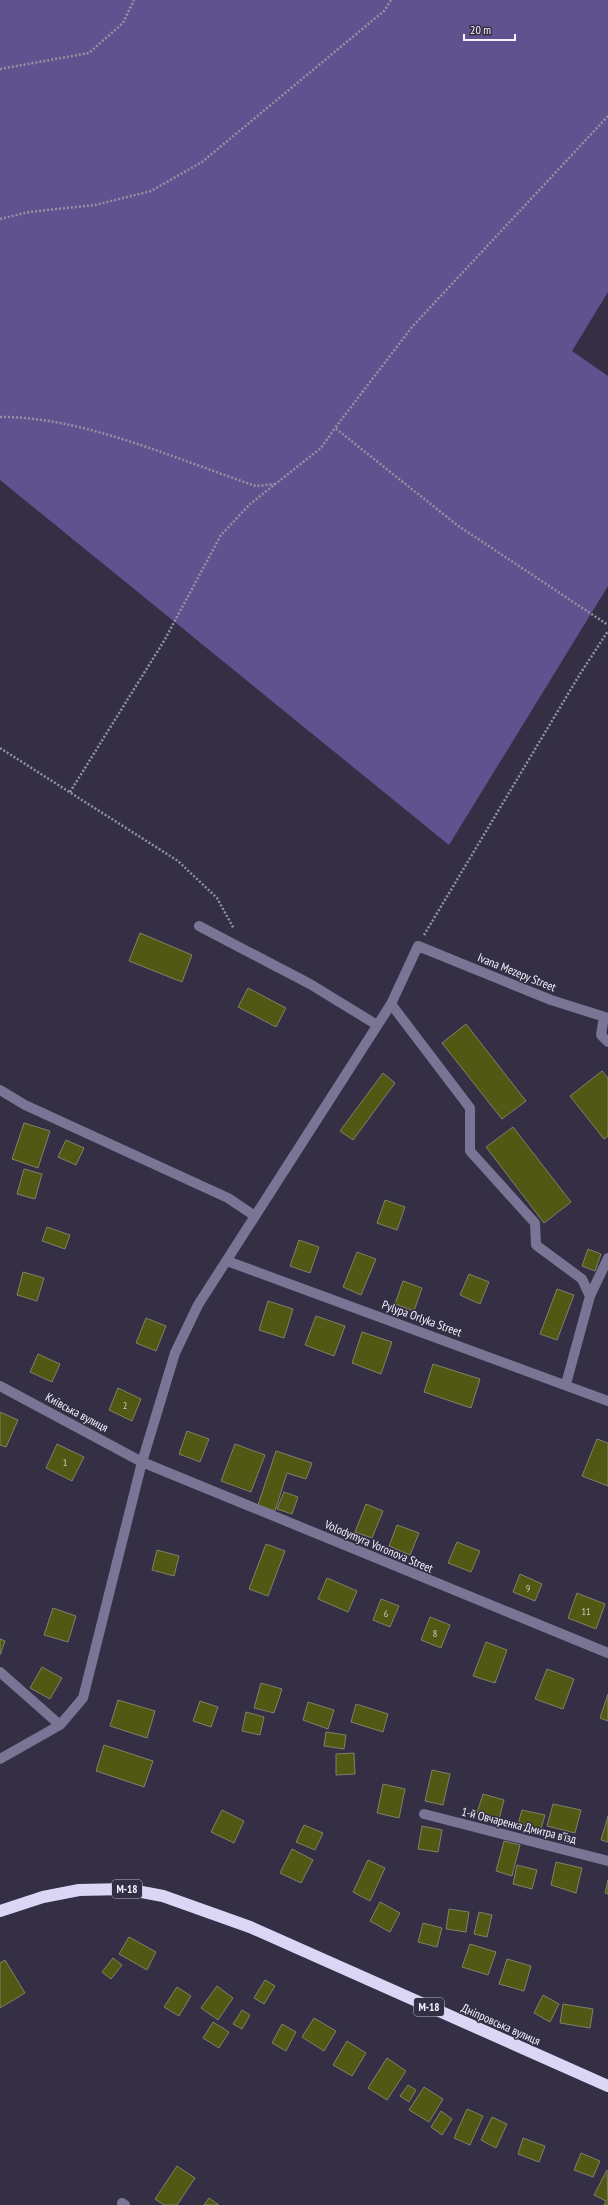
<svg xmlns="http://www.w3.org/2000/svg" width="608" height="2205" viewBox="0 0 608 2205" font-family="'PT Sans Narrow',sans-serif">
	<rect width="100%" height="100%" fill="#342f45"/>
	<!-- green -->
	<path fill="#60528e" d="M0,0h608v292l-36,59 36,25v210l-159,259 -449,-365z"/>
	<!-- building -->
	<path fill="#505813" stroke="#7e8268" d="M140,933l52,22 -10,27 -53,-21z
		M248,988l38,20 -10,19 -38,-20z
		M466,1024l60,77 -24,18 -60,-76z
		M602,1071l6,7v58l-4,3 -34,-43z
		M383,1073l12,10 -42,57 -13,-9z
		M24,1123l26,8 -12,37 -26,-9z
		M513,1127l58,75 -27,21 -58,-76z
		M66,1140l18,8 -8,17 -18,-8z
		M24,1169l18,5 -7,25 -18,-5z
		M385,1200l20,7 -8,23 -20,-7z
		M47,1227l23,8 -5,14 -23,-8z
		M299,1240l20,7 -9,26 -20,-7z
		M588,1249l13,5 -6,17 -13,-5z
		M357,1252l19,7 -15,36 -18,-8z
		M23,1272l21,6 -7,23 -20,-6z
		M469,1274l20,8 -9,22 -20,-9z
		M403,1281l19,7 -8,23 -19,-7z
		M557,1289l17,6 -17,45 -17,-6z
		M268,1301l25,8 -9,29 -25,-8z
		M316,1316l29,10 -11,30 -29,-11z
		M146,1318l20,8 -10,25 -20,-8z
		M362,1332l30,10 -11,32 -29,-11z
		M38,1354l22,10 -8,18 -22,-10z
		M433,1364l47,15 -9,29 -47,-16z
		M118,1388l23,11 -9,22 -23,-11z
		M0,1412l18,8 -12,27 -6,-2z
		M187,1431l22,8 -9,23 -21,-8z
		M597,1439l11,4v43l-26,-10z
		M57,1444l27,13 -12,24 -26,-13z
		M235,1444l30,11 -14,37 -30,-11z
		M276,1451l36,12 -6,16 -19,-6 -12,38 -17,-6z
		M284,1492l14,5 -6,17 -15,-5z
		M366,1504l17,7 -11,27 -17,-6z
		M397,1525l22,8 -9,22 -21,-9z
		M457,1542l23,9 -9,21 -23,-9z
		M266,1544l19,7 -17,45 -19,-7z
		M157,1550l22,6 -5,20 -22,-6z
		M520,1574l22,10 -7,17 -22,-9z
		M327,1578l30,13 -9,21 -30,-13z
		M577,1593l28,11 -9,25 -28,-11z
		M381,1599l18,7 -9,21 -17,-7z
		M53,1608l23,8 -8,26 -24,-7z
		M430,1617l20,8 -9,23 -20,-8z
		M0,1639l5,2 -5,14z
		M486,1642l21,8 -12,33 -22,-7z
		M42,1667l20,11 -12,21 -20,-11z
		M547,1669l27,10 -11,30 -28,-10z
		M261,1683l21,6 -8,24 -20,-5z
		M608,1694v27l-8,-3z
		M118,1700l37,11 -8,27 -37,-12z
		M200,1701l18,6 -7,20 -18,-6z
		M308,1702l26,8 -6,19 -25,-9z
		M356,1704l32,10 -5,18 -32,-10z
		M246,1712l18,5 -4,18 -18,-4z
		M326,1732l20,3 -2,14 -20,-3z
		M104,1745l49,16 -9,26 -48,-16z
		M354,1753l1,21 -19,1v-21z
		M432,1770l18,4 -7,31 -18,-4z
		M383,1784l22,5 -6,29 -22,-5z
		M483,1794l21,6 -5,19 -22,-6z
		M553,1804l28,6 -6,23 -28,-7z
		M222,1810l22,11 -10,22 -23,-11z
		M522,1810l23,5 -4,14 -23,-5z
		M608,1816v26l-7,-2z
		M304,1825l19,8 -8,17 -19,-8z
		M422,1826l20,4 -4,22 -20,-3z
		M504,1841l16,4 -8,31 -16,-5z
		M292,1849l21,11 -12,23 -21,-10z
		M368,1860l17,8 -15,33 -17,-9z
		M556,1862l26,6 -6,25 -25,-8z
		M517,1865l20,5 -5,19 -19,-5z
		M608,1880v14l-3,-1z
		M380,1902l20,11 -10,19 -20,-11z
		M449,1909l20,3 -3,20 -20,-3z
		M479,1912l13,3 -5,22 -13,-3z
		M423,1923l19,5 -5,19 -19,-5z
		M129,1937l27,15 -9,18 -28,-16z
		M470,1944l26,8 -8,23 -26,-8z
		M113,1958l9,7 -11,14 -9,-7z
		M507,1959l24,7 -7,25 -25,-7z
		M5,1960l20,33 -25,15v-45z
		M265,1980l10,6 -11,18 -10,-6z
		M217,1986l16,12 -15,22 -17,-12z
		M177,1987l14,9 -12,20 -15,-9z
		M543,1995l16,9 -9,18 -16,-9z
		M563,2004l30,5 -3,19 -30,-5z
		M242,2010l8,5 -8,14 -9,-5z
		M314,2018l22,13 -12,20 -22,-14z
		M213,2022l16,10 -10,16 -16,-10z
		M282,2024l14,8 -10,19 -14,-8z
		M347,2041l19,12 -14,23 -19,-11z
		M387,2058l19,13 -19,29 -19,-12z
		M408,2085l8,5 -7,12 -9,-6z
		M424,2087l19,12 -14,23 -20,-12z
		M467,2109l16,7 -13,29 -16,-7z
		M441,2111l11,8 -10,16 -11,-8z
		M492,2117l15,7 -11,24 -15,-8z
		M523,2138l22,8 -6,16 -21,-8z
		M581,2153l19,8 -7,16 -19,-7z
		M177,2166l18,12 -18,27h-13l-9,-6z
		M607,2170l1,35h-4l2,-4 -12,-6z
		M209,2198l10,7h-15z"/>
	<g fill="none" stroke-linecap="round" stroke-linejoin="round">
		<!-- path -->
		<path stroke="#9491a2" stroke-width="2.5" stroke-dasharray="2 2" stroke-linecap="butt" d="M0,69l89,-16 34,-30 11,-23
			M608,116l-196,211 -77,101 122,97 151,100
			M0,219l29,-7 66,-7 56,-14 51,-29 182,-151 7,-11
			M0,417c82,-1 178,43 256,69l19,-2
			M0,748l178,113 39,37 17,31
			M70,792l94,-151 57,-106 29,-31 71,-56 14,-20
			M424,935l156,-261 28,-43"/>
		<!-- minor -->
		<path stroke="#7a7495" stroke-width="10" d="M199,926l111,58 67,41
			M391,1004l79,104v43l65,72 1,22 46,34 8,17 -24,88
			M604,1017l-3,18 7,7
			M0,1090l25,15 203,93 27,18
			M227,1261l381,140
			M590,1296l18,-38
			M0,1386l142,76 466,191
			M0,1672l60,53
			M0,1759l60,-34 23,-27 59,-236 33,-109 23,-48 193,-301 27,-58 133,54 57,18
			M424,1814l184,47
			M122,2203l3,2"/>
		<!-- highway -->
		<path stroke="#dbd6f6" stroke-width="12" d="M0,1911l43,-14 36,-7 47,-1 37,7 87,31 358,159"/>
	</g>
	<g text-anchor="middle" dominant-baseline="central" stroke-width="3" stroke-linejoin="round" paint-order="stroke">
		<!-- number labels -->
		<g font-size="10" fill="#ccccc4">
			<text x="125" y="1405">2</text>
			<text x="65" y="1462">1</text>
			<text x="528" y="1588">9</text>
			<text x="586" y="1611">11</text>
			<text x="386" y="1613">6</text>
			<text x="435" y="1633">8</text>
		</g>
		<!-- shield labels -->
		<g fill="#342f45" stroke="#bbb8c7" stroke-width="1">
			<rect x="112" y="1880" width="30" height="18" rx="3"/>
			<rect x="414" y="1998" width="30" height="18" rx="3"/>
		</g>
		<g font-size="11" font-weight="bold" fill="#f5f3ff">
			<text x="127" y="1889">М-18</text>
			<text x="429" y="2007">М-18</text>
		</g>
		<!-- street labels -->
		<g font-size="12" fill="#f5f3ff" stroke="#342f45">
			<text transform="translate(517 972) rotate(22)">Ivana Mezepy Street</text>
			<text transform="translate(422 1318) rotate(20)">Pylypa Orlyka Street</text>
			<text transform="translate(77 1412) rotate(28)">Київська вулиця</text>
			<text transform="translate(379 1546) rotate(23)">Volodymyra Voronova Street</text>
			<text transform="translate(519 1825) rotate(14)">1-й Овчаренка Дмитра в’їзд</text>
			<text transform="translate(501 2024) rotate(24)">Дніпровська вулиця</text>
		</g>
	</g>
	<!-- scale -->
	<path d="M464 34v6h51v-6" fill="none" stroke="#f5f3ff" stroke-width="2"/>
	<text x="470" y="34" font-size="12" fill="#f5f3ff" stroke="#342f45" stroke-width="3" paint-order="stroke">20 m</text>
</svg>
